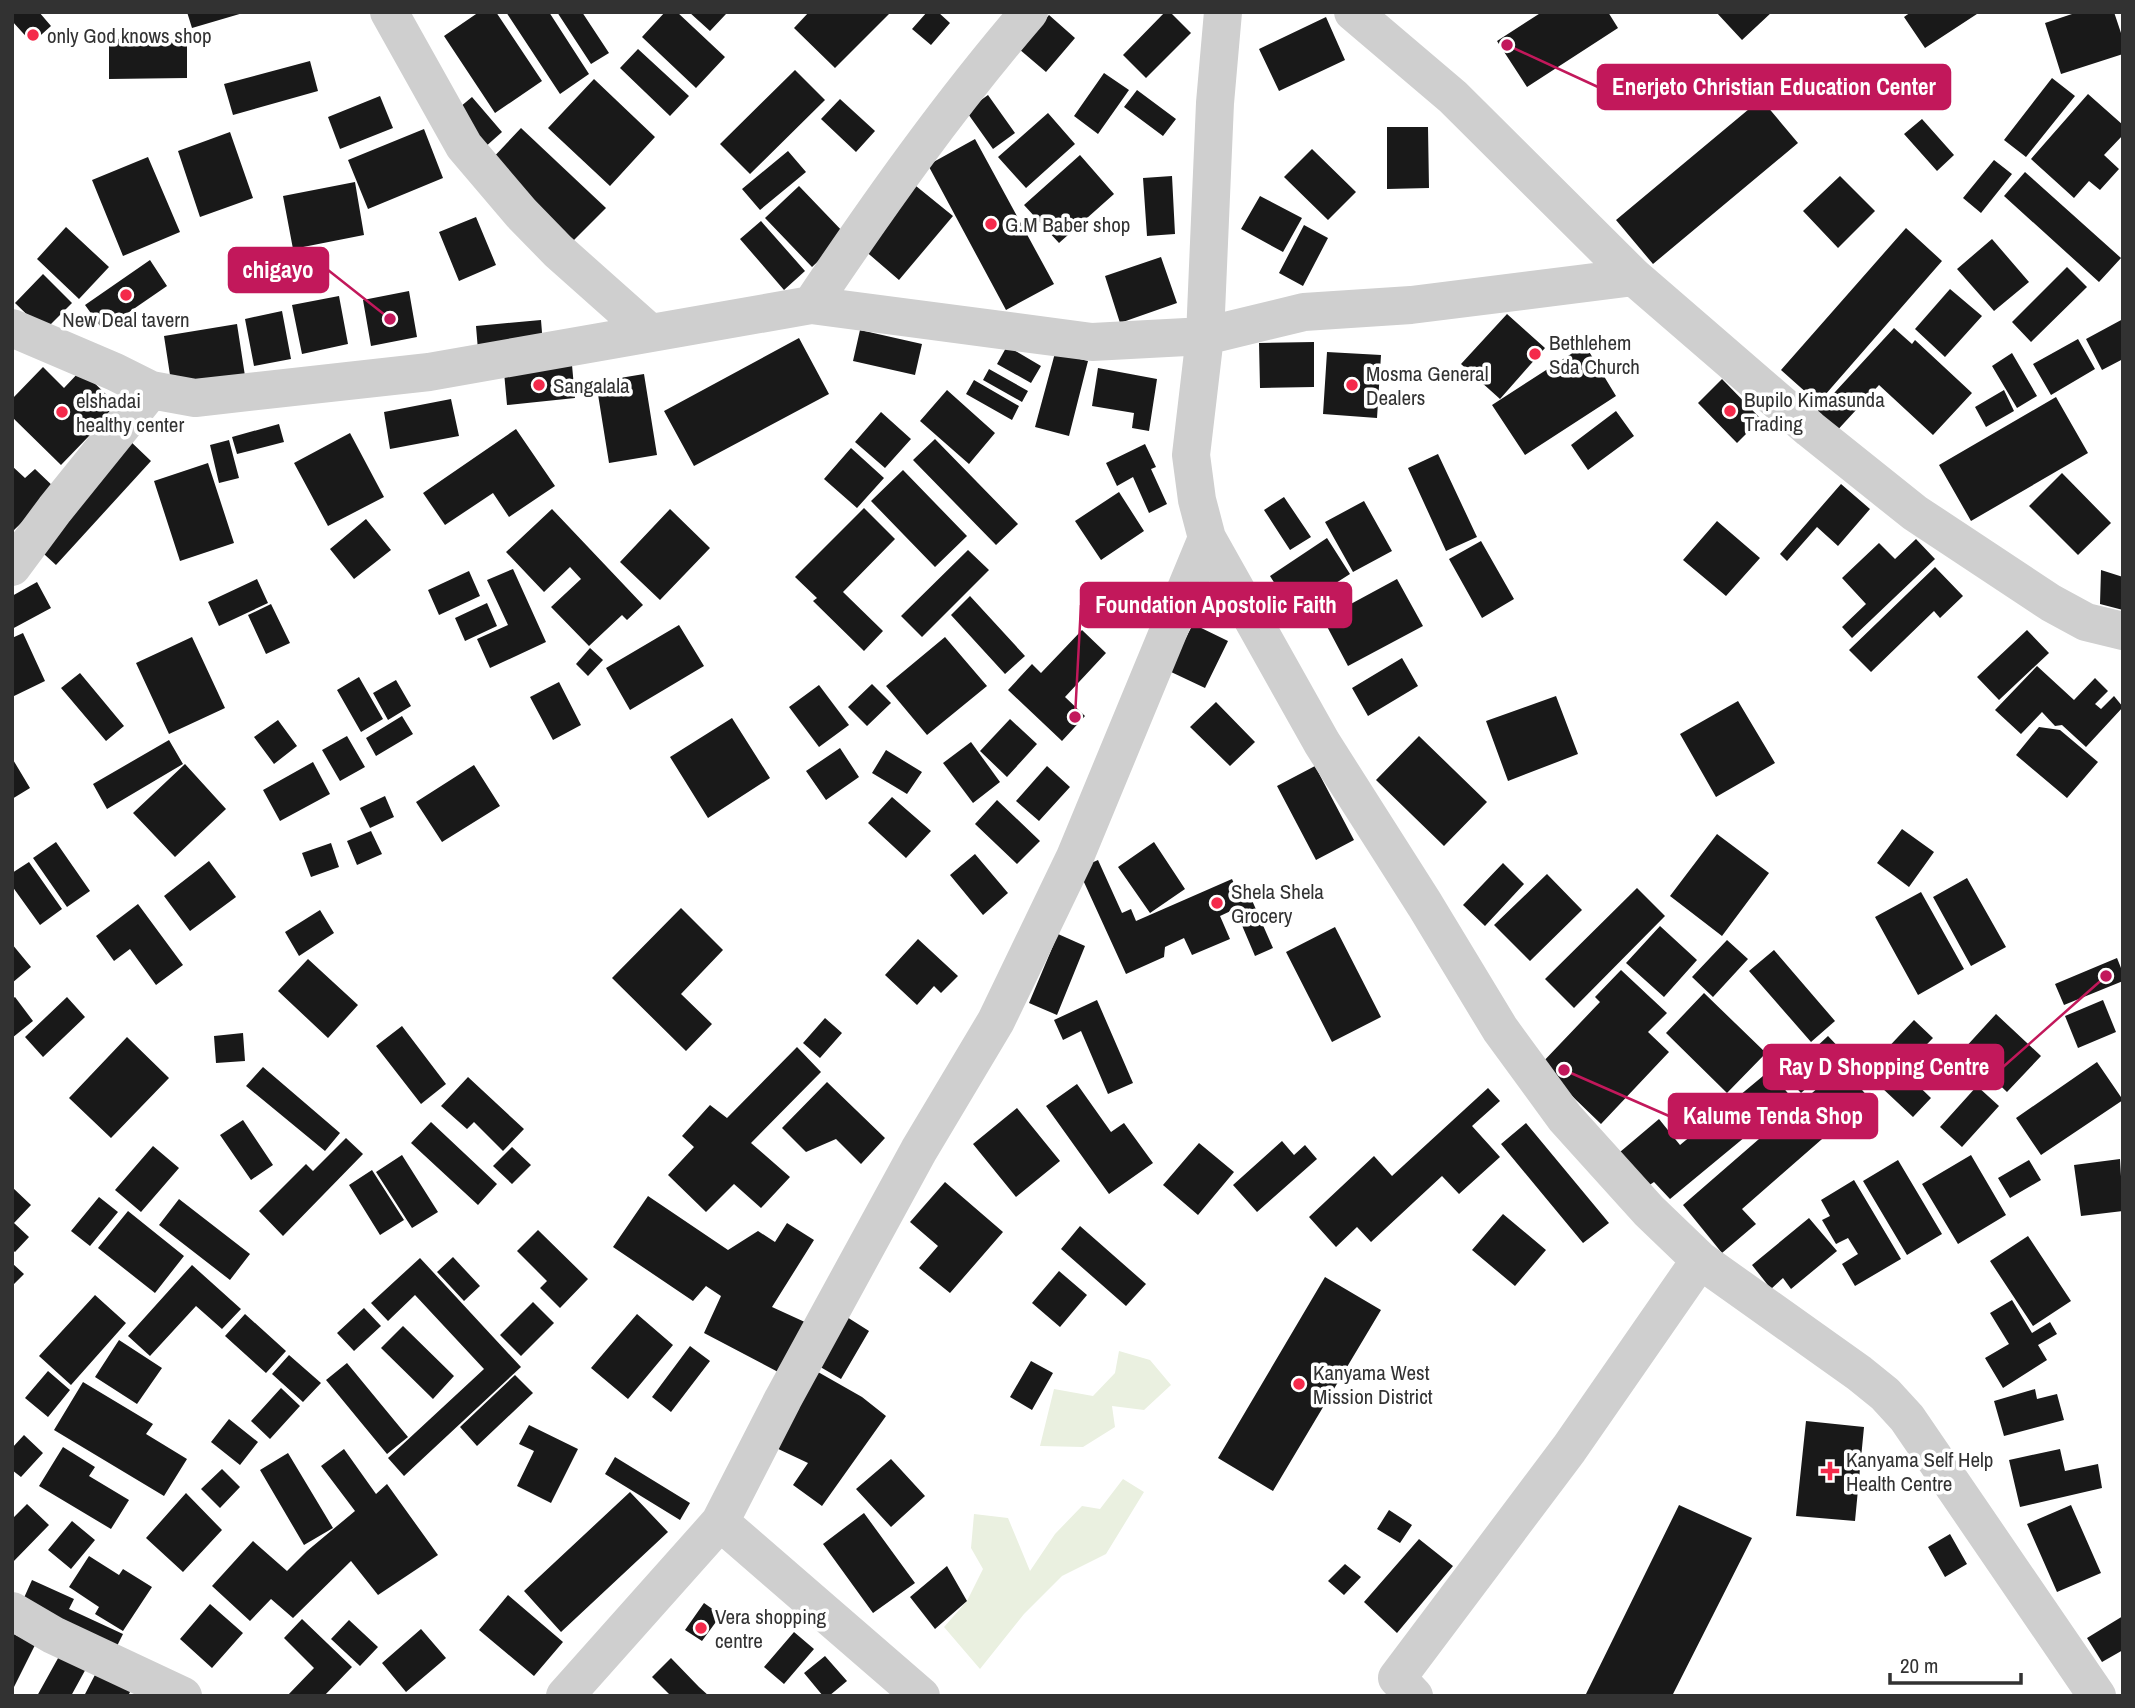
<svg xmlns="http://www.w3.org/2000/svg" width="2135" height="1708" viewBox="0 0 2135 1708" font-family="'Archivo Narrow',sans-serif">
	<rect width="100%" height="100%" fill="#fff"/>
	<!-- green -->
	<path fill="#eaf0e0" d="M1119,1351l31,9 21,25 -27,25 -32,-4 3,21 -32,20 -43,-1 14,-57 39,7 22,-23z
		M1123,1479l21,13 -38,62 -44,22 -38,38 -44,55 -36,-42 23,-26 16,-32 -12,-21 3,-34 34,4 22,53 25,-37 27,-28 18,3z"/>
	<!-- building -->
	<path fill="#191919" d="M12,12h27l12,14 -19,17 -20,-22z
		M187,12h56v1l-51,15z
		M479,12h17l46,69 -47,32 -51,-77z
		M506,12h43l40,62 -29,20z
		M557,12h25l27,41 -18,11z
		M665,12h12l48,45 -29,31 -54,-51z
		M689,12h35l2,2 -16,17z
		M809,12h82l-56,56 -41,-40z
		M927,12h11l12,11 -19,22 -19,-16z
		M1165,12h5l21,21 -45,45 -23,-23z
		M1542,12h66l10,16 -91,59 -30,-46z
		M1716,12h56l-30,28z
		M1911,12h69l-55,36 -21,-31z
		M2078,12h36l9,27v15l-62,20 -16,-51z
		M1049,15l26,23 -29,34 -27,-23z
		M1326,17l19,43 -66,31 -20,-42z
		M187,38v40l-78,1v-40z
		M638,49l51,47 -19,20 -50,-48z
		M310,61l8,30 -85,24 -9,-31z
		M795,70l30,30 -75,74 -30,-30z
		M1104,73l25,17 -31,44 -24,-18z
		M2052,78l23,18 -49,61 -22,-17z
		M594,79l61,58 -45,49 -62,-58z
		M1137,90l39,29 -13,17 -39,-29z
		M2088,94l35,31v10l-19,20 15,14 -19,21 -11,-9 -15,17 -43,-39z
		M988,95l27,38 -22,16 -27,-38z
		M380,96l13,32 -53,21 -12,-32z
		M472,97l30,35 -18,16 -30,-36z
		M840,99l35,32 -19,21 -35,-33z
		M1761,99l37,44 -145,121 -37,-44z
		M1048,113l27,31 -49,44 -28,-31z
		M1922,119l32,36 -17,16 -33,-37z
		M1387,127h41l1,61 -42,1z
		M521,128l85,80 -33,33 -84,-79z
		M424,129l19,49 -75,31 -20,-49z
		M230,132l23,66 -53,19 -22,-66z
		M975,139l79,145 -48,26 -78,-145z
		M1312,149l44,43 -28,28 -44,-43z
		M788,151l18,21 -46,38 -18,-21z
		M1080,155l34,39 -55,49 -35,-38z
		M148,157l32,75 -57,24 -31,-76z
		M1994,160l18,14 -31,39 -18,-15z
		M2025,172l96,86 -22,24 -95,-86z
		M1172,176l3,58 -28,2 -4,-58z
		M1840,176l35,35 -37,37 -35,-37z
		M355,182l9,53 -71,14 -10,-53z
		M799,186l47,49 -34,32 -47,-49z
		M916,186l37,30 -54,64 -36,-31z
		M1260,196l42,22 -19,34 -42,-23z
		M476,217l20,48 -37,16 -20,-49z
		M761,221l44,50 -21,19 -44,-51z
		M1304,225l24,13 -25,48 -24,-13z
		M66,227l43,40 -30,32 -42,-40z
		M1906,228l36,33 -124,142 -37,-33z
		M1992,239l37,43 -35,29 -37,-42z
		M1161,257l16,46 -57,20 -15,-47z
		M150,260l17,26 -64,44 -18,-25z
		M2067,267l20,20 -56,55 -19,-20z
		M43,274l29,29 -28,28 -29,-28z
		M1950,289l32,27 -37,41 -30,-28z
		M409,291l8,46 -46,9 -8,-46z
		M339,296l9,48 -46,10 -10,-49z
		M282,311l9,48 -37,7 -9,-47z
		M1507,314l38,34 -45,51 -39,-35z
		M2123,319v40l-21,11 -16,-31z
		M541,320l2,25 -65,5 -2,-24z
		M237,324l8,52 -73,12 -8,-52z
		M1894,328l18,16 3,-4 57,53 -39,42 -54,-50 -46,50 -21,-18z
		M860,330l62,14 -7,31 -62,-14z
		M799,338l30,56 -135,72 -30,-55z
		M2078,339l17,30 -44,26 -18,-31z
		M1314,342v45l-54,1 -1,-45z
		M1585,345l31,51 -91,59 -33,-50z
		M1007,346l34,20 -10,17 -34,-19z
		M1327,352l54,3 -4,63 -54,-4z
		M1055,353l33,8 -19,75 -34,-9z
		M2012,353l25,43 -20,12 -25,-42z
		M572,365l3,33 -68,7 -3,-33z
		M43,367l21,21 17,-18 37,36 -57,59 -49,-48v-18z
		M1098,368l59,11 -8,52 -17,-3 2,-15 -42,-7z
		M989,369l39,22 -6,11 -39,-22z
		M644,374l13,81 -48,8 -13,-81z
		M1722,379l39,40 -24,24 -39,-40z
		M974,380l45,26 -7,14 -46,-26z
		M947,390l48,43 -26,31 -49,-43z
		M2004,390l10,21 -28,16 -11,-20z
		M2056,397l32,56 -117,68 -32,-56z
		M451,399l8,37 -69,13 -6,-37z
		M1616,411l18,25 -46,34 -17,-25z
		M881,412l30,27 -26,29 -30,-26z
		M279,424l5,18 -47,12 -5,-17z
		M516,429l39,57 -46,31 -16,-24 -48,32 -22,-32z
		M350,433l34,64 -56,29 -34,-63z
		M128,439l23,22 -95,104 -23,-21z
		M935,439l83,85 -22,21 -83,-85z
		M229,440l10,38 -20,5 -9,-38z
		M1145,444l11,23 -5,2 16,35 -18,9 -16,-36 -16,9 -11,-23z
		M851,448l33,30 -27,30 -33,-29z
		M1438,454l39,83 -31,14 -38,-83z
		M208,463l26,80 -54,18 -26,-80z
		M12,466l13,12 10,-9 21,20 -44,43z
		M903,470l64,66 -32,31 -64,-66z
		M2062,473l49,50 -33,32 -49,-49z
		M1841,484l29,25 -32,37 -21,-19 -30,34 -7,-7z
		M1119,492l25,39 -43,29 -26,-39z
		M1284,497l27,40 -21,13 -26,-40z
		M1364,501l28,50 -39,21 -28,-50z
		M864,508l31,31 -52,53 40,39 -19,20 -51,-50 4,-3 -22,-21z
		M552,509l91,96 -16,15 -5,-5 -33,31 -38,-39 30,-28 -11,-12 -26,25 -38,-40z
		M670,509l40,39 -50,52 -40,-38z
		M366,519l25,31 -37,29 -24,-30z
		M1717,521l43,37 -34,38 -43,-36z
		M1327,538l23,36 -58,37 -22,-35z
		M1916,539l19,20 -83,79 -10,-11 24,-23 -24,-26 37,-35 16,16z
		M1481,541l33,58 -32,19 -33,-59z
		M968,550l21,20 -67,67 -21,-21z
		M1935,567l28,29 -23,22 -6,-7 -63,61 -22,-22z
		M513,569l33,73 -56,26 -13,-29 31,-14 -21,-45z
		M2101,570l22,7v33l-23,-6z
		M469,571l11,25 -41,19 -11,-25z
		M257,579l11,24 -49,23 -11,-24z
		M1397,579l26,47 -75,40 -25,-47z
		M37,582l14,26 -39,21v-33z
		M970,596l55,60 -20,18 -54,-59z
		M487,603l10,23 -32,15 -10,-23z
		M271,604l19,39 -24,11 -18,-39z
		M1193,624l35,17 -23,47 -36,-17z
		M679,625l25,41 -74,44 -24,-42z
		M1082,630l24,23 -41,44 20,19 -23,25 -54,-51 24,-26 9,9z
		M2027,630l22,23 -50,47 -22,-23z
		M23,633l22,48 -33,16v-59z
		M192,637l33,71 -56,26 -33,-71z
		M945,637l42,49 -60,49 -41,-49z
		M590,648l13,12 -15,16 -12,-12z
		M1402,658l16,28 -50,30 -16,-28z
		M2037,666l37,34 21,-22 13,13 -13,13 6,5 13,-13 9,11 -37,40 -24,-22 -7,1 -13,-14 -21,22 -26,-24z
		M80,673l44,53 -18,15 -45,-53z
		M359,677l24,42 -22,13 -24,-42z
		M396,680l15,26 -23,14 -15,-27z
		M559,682l22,43 -28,15 -23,-43z
		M872,684l19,19 -24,23 -19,-19z
		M819,685l30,40 -30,22 -30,-40z
		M1556,696l22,58 -70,27 -22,-60z
		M1738,701l37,62 -59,34 -36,-63z
		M1216,702l39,40 -25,24 -40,-39z
		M402,716l11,18 -37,22 -10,-18z
		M732,718l38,60 -62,40 -38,-61z
		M1010,719l27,25 -30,33 -27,-26z
		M278,720l19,26 -23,18 -20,-27z
		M2039,727l21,3 38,32 -31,36 -51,-43z
		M347,736l18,31 -25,14 -18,-31z
		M1419,736l68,66 -43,44 -68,-66z
		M169,740l14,24 -76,45 -14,-25z
		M971,742l29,40 -27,21 -30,-40z
		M840,748l19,29 -33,23 -20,-29z
		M886,750l36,22 -15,22 -35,-21z
		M12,758l18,30 -18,11z
		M313,762l17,32 -50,27 -17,-31z
		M185,764l41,45 -51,48 -42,-44z
		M474,765l26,41 -58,36 -26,-40z
		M1047,766l23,21 -31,34 -23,-20z
		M1315,766l39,74 -38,20 -39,-74z
		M385,796l9,21 -24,11 -10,-20z
		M892,797l39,34 -25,27 -38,-35z
		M997,800l43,41 -23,23 -42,-40z
		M1902,829l32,23 -25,35 -32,-24z
		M371,831l11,23 -25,11 -10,-24z
		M1717,834l52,39 -47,63 -52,-40z
		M56,842l34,49 -23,16 -34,-49z
		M1154,842l31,47 -35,24 -32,-46z
		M331,843l8,24 -28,10 -9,-24z
		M975,854l33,39 -25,22 -33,-40z
		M1098,860l24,53 9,-4 5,12 96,-42 6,14 9,-4 26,59 -18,8 -20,-47 -15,7 10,23 -38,16 -8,-17 -19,9 -1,10 -38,17 -48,-105z
		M209,861l27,36 -46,34 -26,-35z
		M29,862l33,47 -22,16 -28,-39v-13z
		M1503,863l21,21 -39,42 -22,-21z
		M1547,874l35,36 -52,51 -36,-36z
		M1967,878l39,69 -35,19 -38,-69z
		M1637,888l28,28 -91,92 -29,-29z
		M1921,892l43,77 -46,26 -43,-78z
		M138,904l45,61 -27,20 -26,-36 -16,12 -18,-25z
		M681,908l42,42 -42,44 31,30 -26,27 -74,-73z
		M320,910l14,23 -35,23 -14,-24z
		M1660,926l37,34 -33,37 -38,-34z
		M1335,927l46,90 -49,25 -46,-90z
		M1058,934l27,12 -28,69 -28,-12z
		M918,939l40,37 -17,17 -7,-7 -17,19 -32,-30z
		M1727,940l21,19 -35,38 -21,-20z
		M12,944l19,23 -19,16z
		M1774,950l61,71 -24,21 -62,-71z
		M2117,958l6,15v8l-59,24 -9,-21z
		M308,959l50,46 -30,33 -50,-47z
		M1621,970l46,43 -19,19 21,20 -68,72 -61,-59 60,-63 -5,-5z
		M1704,993l62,60 -39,40 -61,-60z
		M15,997l18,24 -21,17v-39z
		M67,997l18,20 -42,40 -18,-20z
		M1097,1000l36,83 -25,11 -27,-63 -18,9 -9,-20z
		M2103,1000l13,32 -38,16 -13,-32z
		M1996,1014l45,42 -34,36 -44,-42z
		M825,1018l17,15 -22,25 -17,-15z
		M1914,1020l19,18 -31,32 29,28 -18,19 -48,-45z
		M402,1026l44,58 -25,20 -45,-58z
		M243,1033l2,28 -29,2 -2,-27z
		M1828,1036l17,18 -44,39 -16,-17z
		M127,1037l42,41 -58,60 -42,-40z
		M797,1047l24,25 -70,71 39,34 -29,31 -27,-24 -28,28 -38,-37 26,-28 -12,-11 28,-31 17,13z
		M2097,1062l26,38 -82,55 -25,-37z
		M263,1067l77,66 -15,18 -79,-65z
		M1842,1067l27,31 -127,111 14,15 -34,29 -39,-48z
		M1769,1071l23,27 -122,101 -16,-17 -6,4 -28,-34 39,-33 21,26z
		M468,1077l56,52 -21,22 -29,-29 -7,7 -26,-23z
		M827,1082l58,56 -24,26 -25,-25 -30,13 -24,-24z
		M1077,1084l34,48 13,-9 29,40 -44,31 -63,-88z
		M1977,1086l22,20 -37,41 -22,-20z
		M1488,1088l12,13 -28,25 28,31 -41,37 -17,-18 -71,66 -14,-15 -21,20 -27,-30 65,-61 18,20z
		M1017,1108l43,53 -44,36 -43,-53z
		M243,1120l30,45 -22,15 -31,-45z
		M431,1122l66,62 -19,21 -67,-62z
		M1526,1123l83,100 -26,20 -82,-99z
		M346,1138l17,16 -80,82 -24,-25 47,-47 7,7z
		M1282,1141l12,14 11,-10 12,14 -60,53 -24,-27z
		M1199,1143l35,29 -36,43 -35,-30z
		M153,1146l26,22 -38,44 -26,-22z
		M512,1147l19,18 -19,19 -19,-18z
		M402,1155l36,57 -26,16 -36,-56z
		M1971,1155l35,60 -48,29 -36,-60z
		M2120,1159l3,52 -42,5 -7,-51z
		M1898,1160l44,74 -35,21 -44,-74z
		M2029,1160l12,20 -31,18 -12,-20z
		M372,1170l32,50 -24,15 -31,-50z
		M1854,1180l47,79 -46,27 -13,-22 16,-10 -10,-16 -12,6 -14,-24 8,-4 -9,-16z
		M945,1182l58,50 -53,61 -31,-25 19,-22 -28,-24z
		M12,1187l19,18 -17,18 15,14 -14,15 -3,-2z
		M648,1196l80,54 30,-19 17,11 12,-19 27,17 -42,67 35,16 -27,50 -76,-40 17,-37 -15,-10 -13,15 -80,-54z
		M99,1197l19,15 -28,34 -19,-15z
		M179,1199l71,55 -20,26 -71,-55z
		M128,1211l56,45 -29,37 -57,-45z
		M1503,1214l43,36 -31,36 -43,-36z
		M1809,1218l28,33 -46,38 -8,-11 -12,11 -19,-24z
		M1080,1226l66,58 -20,22 -65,-57z
		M538,1230l50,49 -28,29 -20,-20 7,-7 -30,-30z
		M2028,1236l43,65 -38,25 -43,-65z
		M453,1257l27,29 -16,15 -27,-29z
		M420,1258l101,109 -117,109 -16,-18 96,-89 -69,-74 -27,26 -17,-18z
		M12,1263l12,11 -12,12z
		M192,1265l49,44 -19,20 -26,-23 -46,50 -22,-20z
		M1059,1271l28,24 -27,32 -28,-24z
		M1325,1277l56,33 -108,181 -55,-33z
		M95,1295l31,28 -55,62 -32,-29z
		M2012,1300l20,33 18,-11 7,12 -19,11 9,15 -44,28 -18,-30 24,-14 -19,-31z
		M533,1302l21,21 -33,33 -21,-21z
		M364,1308l17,18 -27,25 -17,-18z
		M839,1312l30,19 -28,48 -31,-18z
		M245,1314l41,37 -20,22 -41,-37z
		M637,1314l36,31 -45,54 -37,-31z
		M403,1326l51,50 -21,23 -52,-51z
		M119,1340l43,28 -25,36 -42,-27z
		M690,1346l20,15 -39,51 -19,-15z
		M289,1355l32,28 -18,19 -31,-28z
		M1031,1361l22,12 -21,37 -22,-13z
		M347,1363l61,74 -21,17 -61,-74z
		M48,1371l22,19 -22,27 -23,-19z
		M818,1372l44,25 24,19 -64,90 -29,-21 15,-22 -34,-16z
		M515,1375l18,18 -56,53 -17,-19z
		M83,1382l70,42 -7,10 41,25 -23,37 -110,-66z
		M281,1388l19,18 -30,33 -19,-18z
		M2035,1389l2,10 20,-5 7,26 -60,16 -10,-35z
		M229,1419l29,23 -18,23 -29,-23z
		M1806,1421l58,6 -9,94 -59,-5z
		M529,1425l49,24 -27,54 -34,-17 17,-35 -15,-7z
		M24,1435l19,18 -22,24 -9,-7v-22z
		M63,1447l32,20 -6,9 40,24 -18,29 -72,-43z
		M344,1449l32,45 11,-10 51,71 -60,40 -27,-34 -58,57 -22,-19 -21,22 -38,-35 41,-45 34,30 20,-20 48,-40 -34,-45z
		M2060,1449l5,22 33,-7 4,24 -82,19 -11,-47z
		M288,1453l45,75 -29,17 -44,-75z
		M615,1457l75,46 -10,17 -75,-46z
		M891,1459l34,37 -34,31 -35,-38z
		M222,1469l18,18 -20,21 -19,-19z
		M630,1492l38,40 -107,100 -37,-41z
		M186,1493l36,37 -39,42 -37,-34z
		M27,1504l22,21 -37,38v-44z
		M1679,1505l73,33 -80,158h-87z
		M2071,1505l30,68 -44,19 -30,-68z
		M1389,1510l23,15 -12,18 -23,-14z
		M864,1513l51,70 -42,30 -50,-69z
		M72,1521l23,19 -24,29 -23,-19z
		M1950,1534l17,30 -22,13 -17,-30z
		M1419,1539l34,27 -56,67 -33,-31z
		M89,1556l30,19 4,-6 29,18 -29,44 -28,-17 4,-7 -30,-20z
		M1345,1564l16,13 -17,18 -16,-14z
		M947,1566l20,35 -32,28 -25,-32z
		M32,1580l42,19 -5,10 54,25 -9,18 -91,-52z
		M508,1595l55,47 -29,34 -55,-46z
		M704,1603l17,12 -19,26 -17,-11z
		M210,1604l33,29 -31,35 -32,-29z
		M2123,1616v34l-21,12 -15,-24z
		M302,1619l50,48 -28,29h-37l27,-28 -30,-30z
		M349,1620l29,27 -18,19 -29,-27z
		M421,1629l25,29 -40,34 -24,-29z
		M794,1632l20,17 -30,35 -20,-17z
		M12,1633l23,12 -23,46z
		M62,1651l26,14 -17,31h-34z
		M825,1656l22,25 -18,15h-6l-19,-23z
		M671,1658l28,29 10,9h-38l-19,-19z
		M97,1671l35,17 -4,8h-44z"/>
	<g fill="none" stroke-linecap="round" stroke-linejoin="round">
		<!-- minor -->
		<path stroke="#cfcfcf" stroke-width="38" d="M389,12l75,134 57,67 37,38 91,81
			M1223,12l-8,91 -10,233 -14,119 6,45 10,38 115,205 103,162 75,124 65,89 84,93 51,49 159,113 26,21 22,24 190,278
			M1353,12l100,85 181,180 176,152 105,84 136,90 35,19 37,9
			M811,305c68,-101 138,-200 218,-293
			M12,328l103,44 36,18 44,8 234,-26 382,-67 281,37 113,-6 99,-24 107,-7 223,-28
			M12,567l43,-58 96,-119
			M720,1522l201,174
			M12,1611l41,24 130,61
			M565,1696l155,-174 63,-123 136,-249 77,-129 79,-164 132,-319
			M1414,1696l-17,-18 172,-229 131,-189"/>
	</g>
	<!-- markers -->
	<g fill="#f42a4b" stroke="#fff" stroke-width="2.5">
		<circle cx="33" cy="35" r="7"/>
		<circle cx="991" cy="224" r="7"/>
		<circle cx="126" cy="295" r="7"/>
		<circle cx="1535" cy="354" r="7"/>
		<circle cx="539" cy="385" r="7"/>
		<circle cx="1352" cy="385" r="7"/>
		<circle cx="1730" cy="411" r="7"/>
		<circle cx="62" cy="412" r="7"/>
		<circle cx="1217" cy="903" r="7"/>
		<circle cx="1299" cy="1384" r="7"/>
		<path d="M1826.5 1460.5h7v7h7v7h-7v7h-7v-7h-7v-7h7z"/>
		<circle cx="701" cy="1628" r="7"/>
	</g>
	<g text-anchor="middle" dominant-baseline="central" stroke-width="7" stroke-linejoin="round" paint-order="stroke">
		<!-- poi labels -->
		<g font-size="21" fill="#323232" stroke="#fff" text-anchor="start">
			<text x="47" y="35">only God knows shop</text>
			<text x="1005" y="224">G.M Baber shop</text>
			<text x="126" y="319" text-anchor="middle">New Deal tavern</text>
			<text x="1549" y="342">Bethlehem<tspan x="1549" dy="24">Sda Church</tspan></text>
			<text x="1366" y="373">Mosma General<tspan x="1366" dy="24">Dealers</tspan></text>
			<text x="553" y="385">Sangalala</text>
			<text x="1744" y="399">Bupilo Kimasunda<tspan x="1744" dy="24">Trading</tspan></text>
			<text x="76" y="400">elshadai<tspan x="76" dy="24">healthy center</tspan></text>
			<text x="1231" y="891">Shela Shela<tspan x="1231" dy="24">Grocery</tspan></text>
			<text x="1313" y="1372">Kanyama West<tspan x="1313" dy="24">Mission District</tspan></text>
			<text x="1846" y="1459">Kanyama Self Help<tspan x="1846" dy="24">Health Centre</tspan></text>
			<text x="715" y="1616">Vera shopping<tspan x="715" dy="24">centre</tspan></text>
		</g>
	</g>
	<!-- callouts -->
	<path fill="none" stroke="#c2185b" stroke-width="2.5" d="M1507 45L1598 87M390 319L328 270M1075 717L1081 605M2106 976L2003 1067M1564 1070L1669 1116"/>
	<g fill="#c2185b" stroke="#fff" stroke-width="2.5">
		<circle cx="1507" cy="45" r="7"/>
		<circle cx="390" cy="319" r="7"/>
		<circle cx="1075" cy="717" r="7"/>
		<circle cx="2106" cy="976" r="7"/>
		<circle cx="1564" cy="1070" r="7"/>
	</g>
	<g fill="#c2185b" stroke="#c2185b" stroke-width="2.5">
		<rect x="1598" y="65" width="352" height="44" rx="7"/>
		<rect x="229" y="248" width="99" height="44" rx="7"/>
		<rect x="1081" y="583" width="270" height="44" rx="7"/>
		<rect x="1764" y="1045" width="239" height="44" rx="7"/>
		<rect x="1669" y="1094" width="208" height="44" rx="7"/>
	</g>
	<g font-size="23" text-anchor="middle" font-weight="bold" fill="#fff">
		<text x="1774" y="95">Enerjeto Christian Education Center</text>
		<text x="278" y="278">chigayo</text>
		<text x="1216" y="613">Foundation Apostolic Faith</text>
		<text x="1884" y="1075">Ray D Shopping Centre</text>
		<text x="1773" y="1124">Kalume Tenda Shop</text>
	</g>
	<!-- border -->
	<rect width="2135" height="1708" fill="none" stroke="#323232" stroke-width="28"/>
	<!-- scale -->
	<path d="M1890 1673v10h131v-10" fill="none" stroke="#323232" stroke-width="3.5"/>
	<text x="1900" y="1673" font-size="21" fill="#323232" stroke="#ffffff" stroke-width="5" paint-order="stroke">20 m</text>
</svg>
